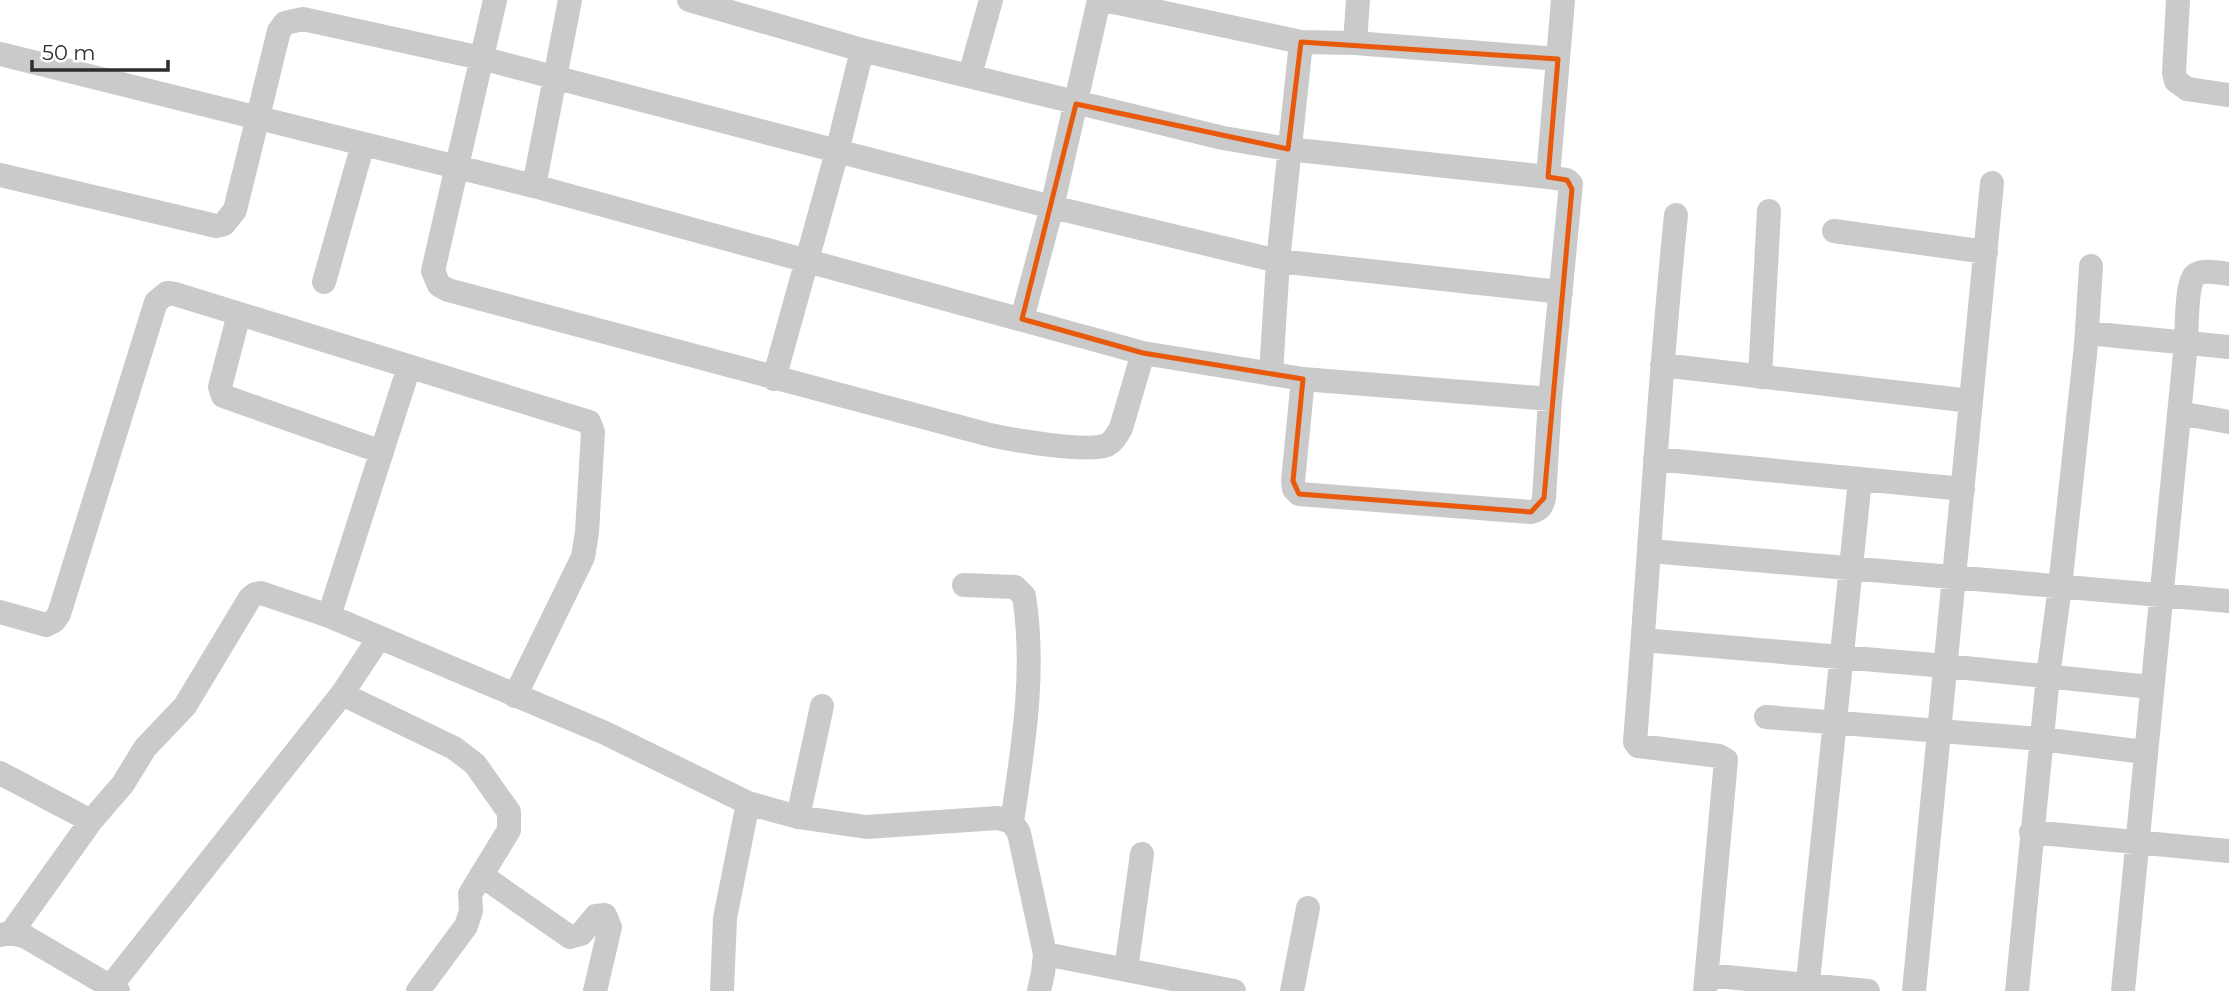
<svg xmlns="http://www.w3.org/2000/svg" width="2229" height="991" viewBox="0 0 2229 991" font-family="Montserrat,sans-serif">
	<rect width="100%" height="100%" fill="#fff"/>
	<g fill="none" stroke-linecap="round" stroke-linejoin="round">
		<!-- minor -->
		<path stroke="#cacaca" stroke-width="24" d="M495,0l-62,271 6,14 9,5 542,145c23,5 96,18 117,10 7,-4 10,-10 14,-17l22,-75
			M689,0l173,50 361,88 65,11 260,28 19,3 4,4 -21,215 -6,99c-2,8 -4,12 -13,14l-232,-18 -5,-5 -1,-8 10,-102
			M1104,0l197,42 54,1 203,16
			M2178,0l-4,73 2,8 11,8 42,6
			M1355,43l3,-43
			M0,54l534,132 609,167 160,26 247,20
			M970,75l21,-75
			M0,175l216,51 8,-2 11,-14 44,-179 6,-8 18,-4 178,39 571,149 226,54 283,31
			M1548,177l15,-177
			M534,186l36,-186
			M1676,215c-18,175 -27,351 -41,527l3,4 81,10 7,4 -21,231
			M1834,231l152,21
			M324,282l39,-138
			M239,314l-19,73 3,9 159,56
			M1022,319l30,-112 47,-207
			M2087,333l142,14
			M1662,365l309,36
			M1271,374l7,-113 23,-219
			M1760,377l9,-166
			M774,379l63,-227 25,-102
			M2179,413l50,9
			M1655,459l308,30
			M1651,551l578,50
			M964,585l51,2 9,9c12,76 -1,151 -12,226
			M0,612l46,13 8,-4 5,-7 97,-312 11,-9 8,1 414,128 4,10 -6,100 -4,25 -68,139
			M329,616l80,-249
			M1643,640l303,26 205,21
			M342,694l112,54 21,16 34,48v18l-39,64 1,17 -5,15 -48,65
			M1766,717l275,22 103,13
			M0,773l91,48
			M798,817l24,-111
			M2031,832l198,19
			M481,875l89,62 11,-3 15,-18 9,-1 5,12 -15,64
			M11,933l80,-112 32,-37 22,-36 40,-42 65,-108 5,-4 6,-1 68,23 276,117 143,70 50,14 68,10 117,-8 15,-1 14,4 7,11 26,121 -2,19 -4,18
			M0,935l11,-2 15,4 92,54
			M1045,954l189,37
			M1126,970l16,-116
			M1707,975l161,16
			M110,987l232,-293 37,-56
			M722,991l3,-73 23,-115
			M1292,991l16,-83
			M1807,991l53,-511
			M1914,991l78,-808
			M2017,991l31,-315 12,-89 26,-242 5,-79
			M2123,991l63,-648c1,-13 0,-61 9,-68 9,-6 24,-2 34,-1"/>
	</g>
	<!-- marked area -->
	<path fill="none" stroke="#e8590c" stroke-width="5" stroke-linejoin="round" d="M1301,42l257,17 -10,118 19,3 5,9 -28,309 -13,14 -232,-18 -6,-13 10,-102 -160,-26 -121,-34 54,-215 212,45z"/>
	<!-- scale -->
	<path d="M32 60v10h136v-10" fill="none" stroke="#2d2d2d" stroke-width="3.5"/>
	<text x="42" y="60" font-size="21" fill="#2d2d2d" stroke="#ffffff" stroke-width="5" paint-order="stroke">50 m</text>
</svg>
